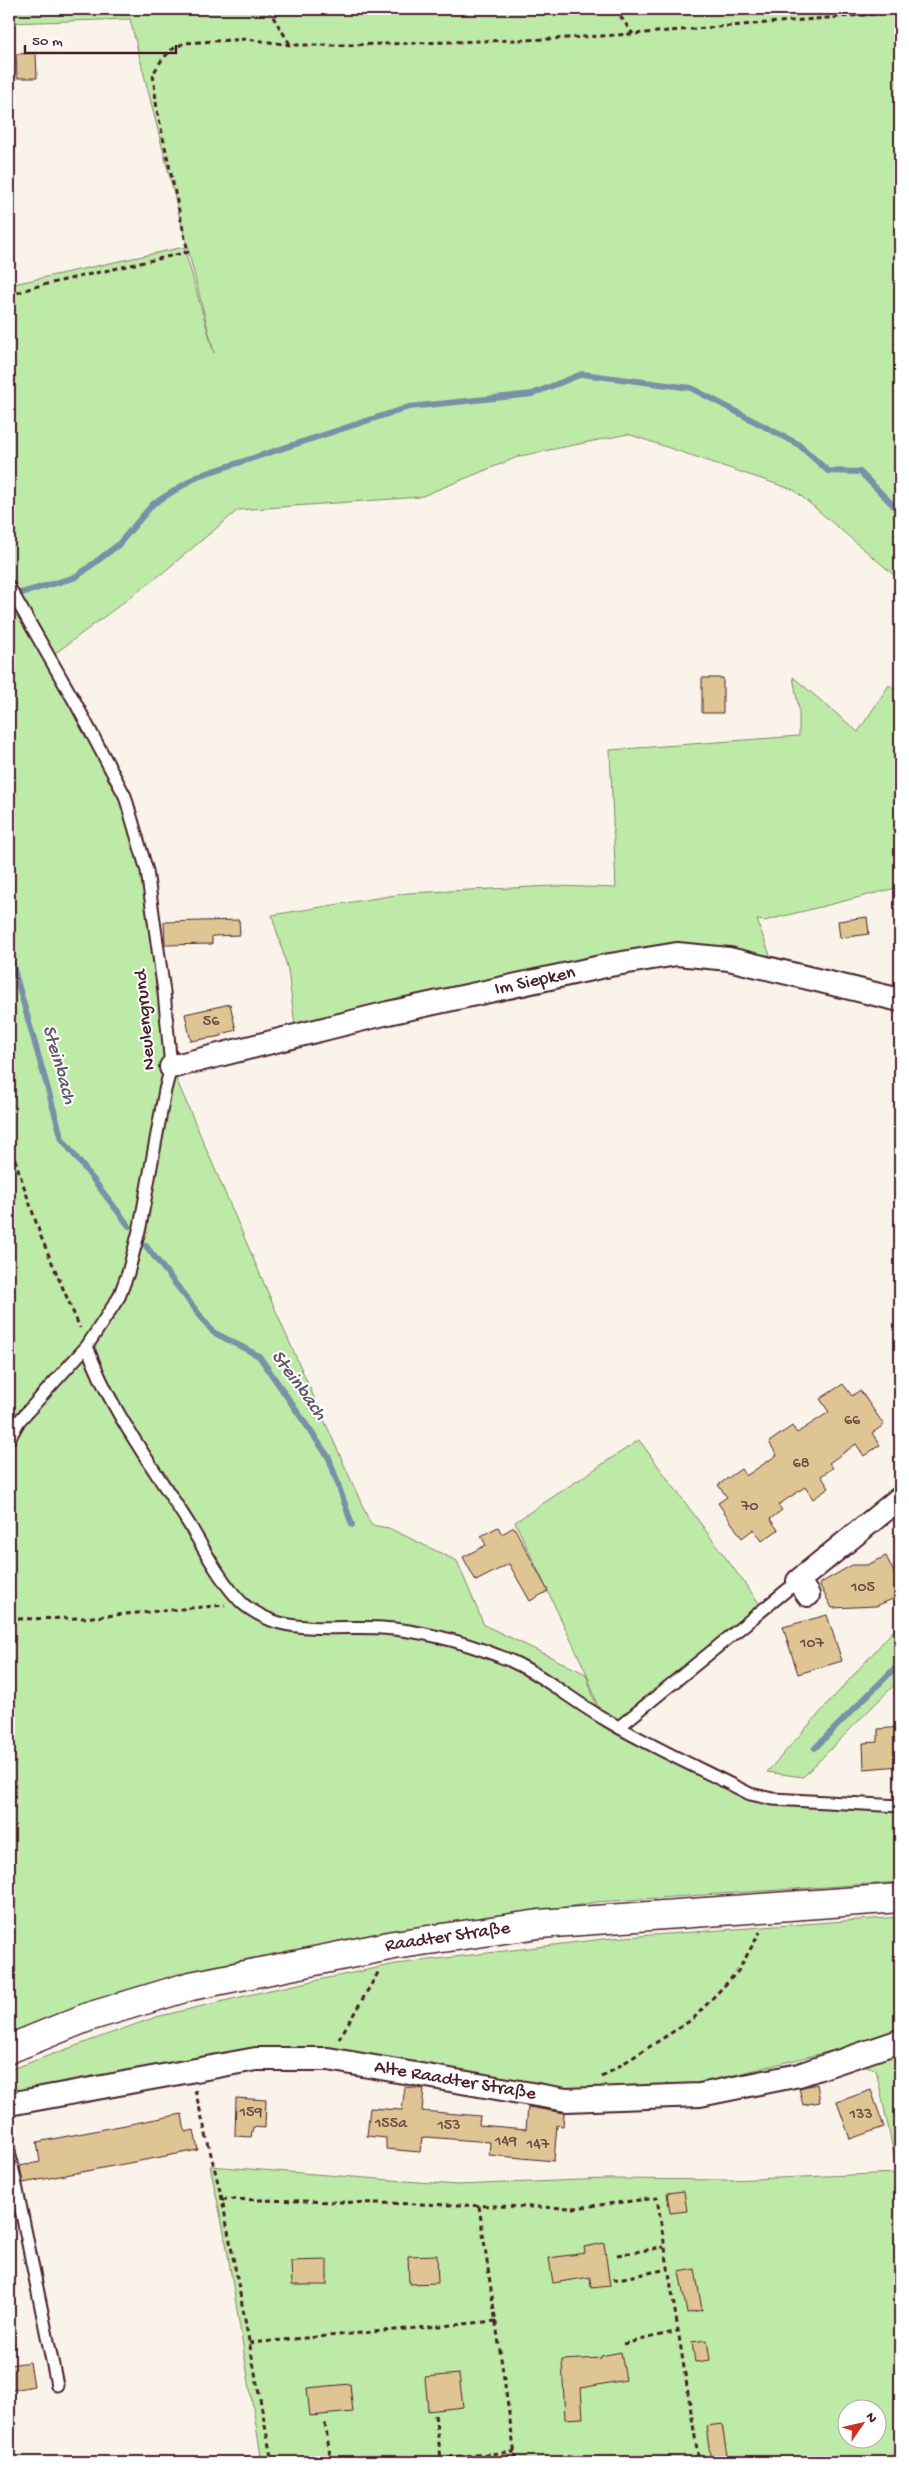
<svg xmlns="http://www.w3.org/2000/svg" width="909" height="2471" viewBox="0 0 909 2471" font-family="'Gochi Hand',sans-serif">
	<rect width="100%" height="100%" fill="#f9f3ea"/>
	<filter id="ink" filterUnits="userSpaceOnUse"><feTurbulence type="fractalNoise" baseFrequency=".02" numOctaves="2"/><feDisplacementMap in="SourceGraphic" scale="10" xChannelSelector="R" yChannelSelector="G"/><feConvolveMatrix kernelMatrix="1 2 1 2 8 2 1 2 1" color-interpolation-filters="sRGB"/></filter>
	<g filter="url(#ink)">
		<!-- green -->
		<path fill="#beeaa7" stroke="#848469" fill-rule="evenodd" d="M9,9h891v571l-106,-90 -166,-56 -108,22 -100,41 -182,13 -78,65 -107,80 71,141 22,76 28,202 110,256 87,195 18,3 68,33 27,64 102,49 16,52 15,9 126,63 37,8 120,6v70l-303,20 -201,34 -387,106v-1445l34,62 9,-5 -43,-82v-287l175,-38 30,106 -84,-334 -121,4z
			M793,677l65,55 31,-47 11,8v194l-136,34 -7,-1 18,49 -99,-18 -380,83 -8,-64 -16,-55 136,-22 146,-7 62,2 -6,-138 189,-14v-26z
			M639,1440l123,167 -143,120 -18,-11 -14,-42 -72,-152z
			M900,1623v56l-97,98 -36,-5z
			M900,1917v545h-638l-37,-225 -15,-71 247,19 149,-6 124,1 168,-7 -22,-103 -45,-19 -137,34 -129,10 -235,-38 -320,36 -1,-23 147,-53 114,-27 126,-26 216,-26zM846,2408h30v30h-30z"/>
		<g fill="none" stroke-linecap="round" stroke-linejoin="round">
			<!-- stream -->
			<path stroke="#7990a7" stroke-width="6" d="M9,600l9,-6 58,-17 42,-32 35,-41 45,-28 211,-69 123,-13 50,-20 109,14 107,56 30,27 32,1 40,40
				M9,952l53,187 67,87
				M146,1246l67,86 46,24 70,102 23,67
				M815,1748l85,-85"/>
		</g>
		<!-- building -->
		<path fill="#dfc594" stroke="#4a1f2b" d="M36,53l1,25h-20l-1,-24z
			M702,678h21v35h-21z
			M867,917l2,17 -29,4 -2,-17z
			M239,920l1,15 -28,1v8l-47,1 -1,-23z
			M230,1004l6,26 -14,4v2l-31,5 -6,-27z
			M843,1384l9,12 8,-6 24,35 -12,8 8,12 -16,11 -8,-12 -27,19 4,5 -12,8 8,12 -16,11 -8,-12 -27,18 4,5 -12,9 8,11 -16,11 -8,-12 -12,9 -24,-35 9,-6 -9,-12 23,-16 5,7 31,-21 -8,-13 23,-16 5,7 32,-21 -9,-13z
			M498,1527l4,7 12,-7 34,64 -18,10 -21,-37 -33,17 -13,-24 23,-12 -5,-9z
			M886,1556l14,29v11l-24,10 -44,2 -13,-24 33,-19h15z
			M827,1615l15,46 -44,13 -15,-47z
			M900,1727v39l-36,3 -1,-26 15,-1v-13z
			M817,2084l3,18 -17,3 -4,-17z
			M405,2087l19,2 -2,22 58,5 -1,9 47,4 2,-22 36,6 -1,13 -6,-1 -3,36 -65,-6 1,-13 -64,-5 -4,1 -2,14 -34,-3v-11l-19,-2 3,-28 32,2z
			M871,2090l13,37 -34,12 -13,-37z
			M236,2098l30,2 -1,28 -12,-1 -2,10 -16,-1z
			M182,2114l3,18 9,-2 4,20 -175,33 -3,-17 20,-4 -3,-20z
			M684,2191l3,20 -17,2 -3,-20z
			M604,2243l6,43 -19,2 -1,-11 -37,6 -4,-25 36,-5 -1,-6z
			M437,2255l1,28 -29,1 -1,-28z
			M327,2260v25h-35l-1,-24z
			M695,2269l7,41 -15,3 -8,-41z
			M707,2340l3,20 -15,2 -3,-20z
			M621,2352l5,28 -45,8 2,30 -18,1 -3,-59 39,-2v-2z
			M30,2362l4,24 -25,5v-26z
			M459,2374l4,33 -35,4 -3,-34z
			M350,2384l3,28 -43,4 -3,-28z
			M722,2424l6,38h-17l-5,-36z"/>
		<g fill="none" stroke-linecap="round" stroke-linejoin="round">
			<defs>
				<path id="lane" d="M9,587l67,117 49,92 22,75 17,121 7,75 -6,23 -25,137 -12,46 -9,24 -32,49 -68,75 -10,18
					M87,1346c22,63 65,119 100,175 17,27 32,59 55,82 9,8 26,17 38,20 33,8 69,3 102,5 41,3 79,13 117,28 38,14 68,41 102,61 48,29 100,52 149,77l23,5 127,7
					M619,1727l179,-146
					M9,2151l48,234"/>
				<g id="street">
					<path id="s1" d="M171,1067l217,-54 222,-48 67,-11 52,5 171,41"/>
					<path d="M808,1595l-10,-14 102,-83"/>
					<path id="s2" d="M9,2104l247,-45h72l238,41 134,-5 99,-20 101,-34"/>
				</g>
				<g id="secondary">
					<path id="s3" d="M9,2049l79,-32 103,-31 203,-41 145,-21 361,-26"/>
				</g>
			</defs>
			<!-- lane casing -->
			<use href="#lane" stroke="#4a1f2b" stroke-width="15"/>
			<!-- street casing -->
			<use href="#street" stroke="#4a1f2b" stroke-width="26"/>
			<!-- secondary casing -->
			<use href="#secondary" stroke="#4a1f2b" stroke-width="31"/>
			<!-- path -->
			<path stroke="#4a1f2b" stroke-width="3" stroke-dasharray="5 4" stroke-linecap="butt" d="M268,9l22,35
				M615,9l18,25
				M9,296l25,-9 154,-35 -31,-142 -4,-36 8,-13 10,-11 13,-7 63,-4 44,6h58l201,-6 83,-5 267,-22
				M9,1142l32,95 39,91
				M9,1619l73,-1 143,-13
				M339,2039l40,-68
				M602,2077l91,-58 45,-48 22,-39
				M195,2090l27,109 50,263
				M222,2199l352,9 83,-10 42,264
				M479,2206l37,256
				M617,2255l47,-8
				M613,2280l55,-11
				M249,2343l247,-22
				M623,2344l55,-13
				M435,2415l6,43
				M325,2423l6,39
				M385,2462l130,-10
				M469,2462l2,-6"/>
			<!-- lane -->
			<use href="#lane" stroke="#fff" stroke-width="11"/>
			<!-- street -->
			<use href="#street" stroke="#fff" stroke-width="22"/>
			<!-- secondary -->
			<use href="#secondary" stroke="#fff" stroke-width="28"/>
		</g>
	</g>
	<g text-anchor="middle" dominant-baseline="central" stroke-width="4" stroke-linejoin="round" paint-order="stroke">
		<!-- number labels -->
		<g font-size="16" fill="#6f4845">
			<text x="211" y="1022">56</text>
			<text x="852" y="1421">66</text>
			<text x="801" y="1464">68</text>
			<text x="750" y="1507">70</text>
			<text x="863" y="1588">105</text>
			<text x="812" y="1644">107</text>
			<text x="251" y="2113">159</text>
			<text x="861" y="2115">133</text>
			<text x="391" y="2124">155a</text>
			<text x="449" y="2126">153</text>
			<text x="506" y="2142">149</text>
			<text x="538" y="2145">147</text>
		</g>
		<!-- street labels -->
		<g font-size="19" fill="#4a1f2b" stroke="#fff">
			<text stroke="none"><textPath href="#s1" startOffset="374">Im Siepken</textPath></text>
			<text transform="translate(146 1020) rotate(-95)">Neulengrund</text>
			<text stroke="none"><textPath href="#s3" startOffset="454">Raadter Straße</textPath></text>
			<text stroke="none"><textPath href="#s2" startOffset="452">Alte Raadter Straße</textPath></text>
		</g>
		<!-- water labels -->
		<g font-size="20" font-style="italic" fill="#615769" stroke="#fff">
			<text transform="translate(58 1065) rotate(74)">Steinbach</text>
			<text transform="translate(298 1386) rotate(54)">Steinbach</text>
		</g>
	</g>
	<!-- margin -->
	<rect width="909" height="2471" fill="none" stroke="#fff" stroke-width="30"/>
	<rect x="15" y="15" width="879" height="2441" fill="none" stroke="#4a1f2b" stroke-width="2" filter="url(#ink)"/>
	<!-- north arrow -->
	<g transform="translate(862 2424) rotate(56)"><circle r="24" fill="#ffffff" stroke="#b7a5aa"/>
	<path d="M0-4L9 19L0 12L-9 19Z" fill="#c8321e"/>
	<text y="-8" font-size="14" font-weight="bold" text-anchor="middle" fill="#4a1f2b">N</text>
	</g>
	<!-- scale -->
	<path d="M25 45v8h151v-8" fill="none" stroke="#4a1f2b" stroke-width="2.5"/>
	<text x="32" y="45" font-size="15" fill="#4a1f2b" stroke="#ffffff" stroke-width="4" paint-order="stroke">50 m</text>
</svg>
